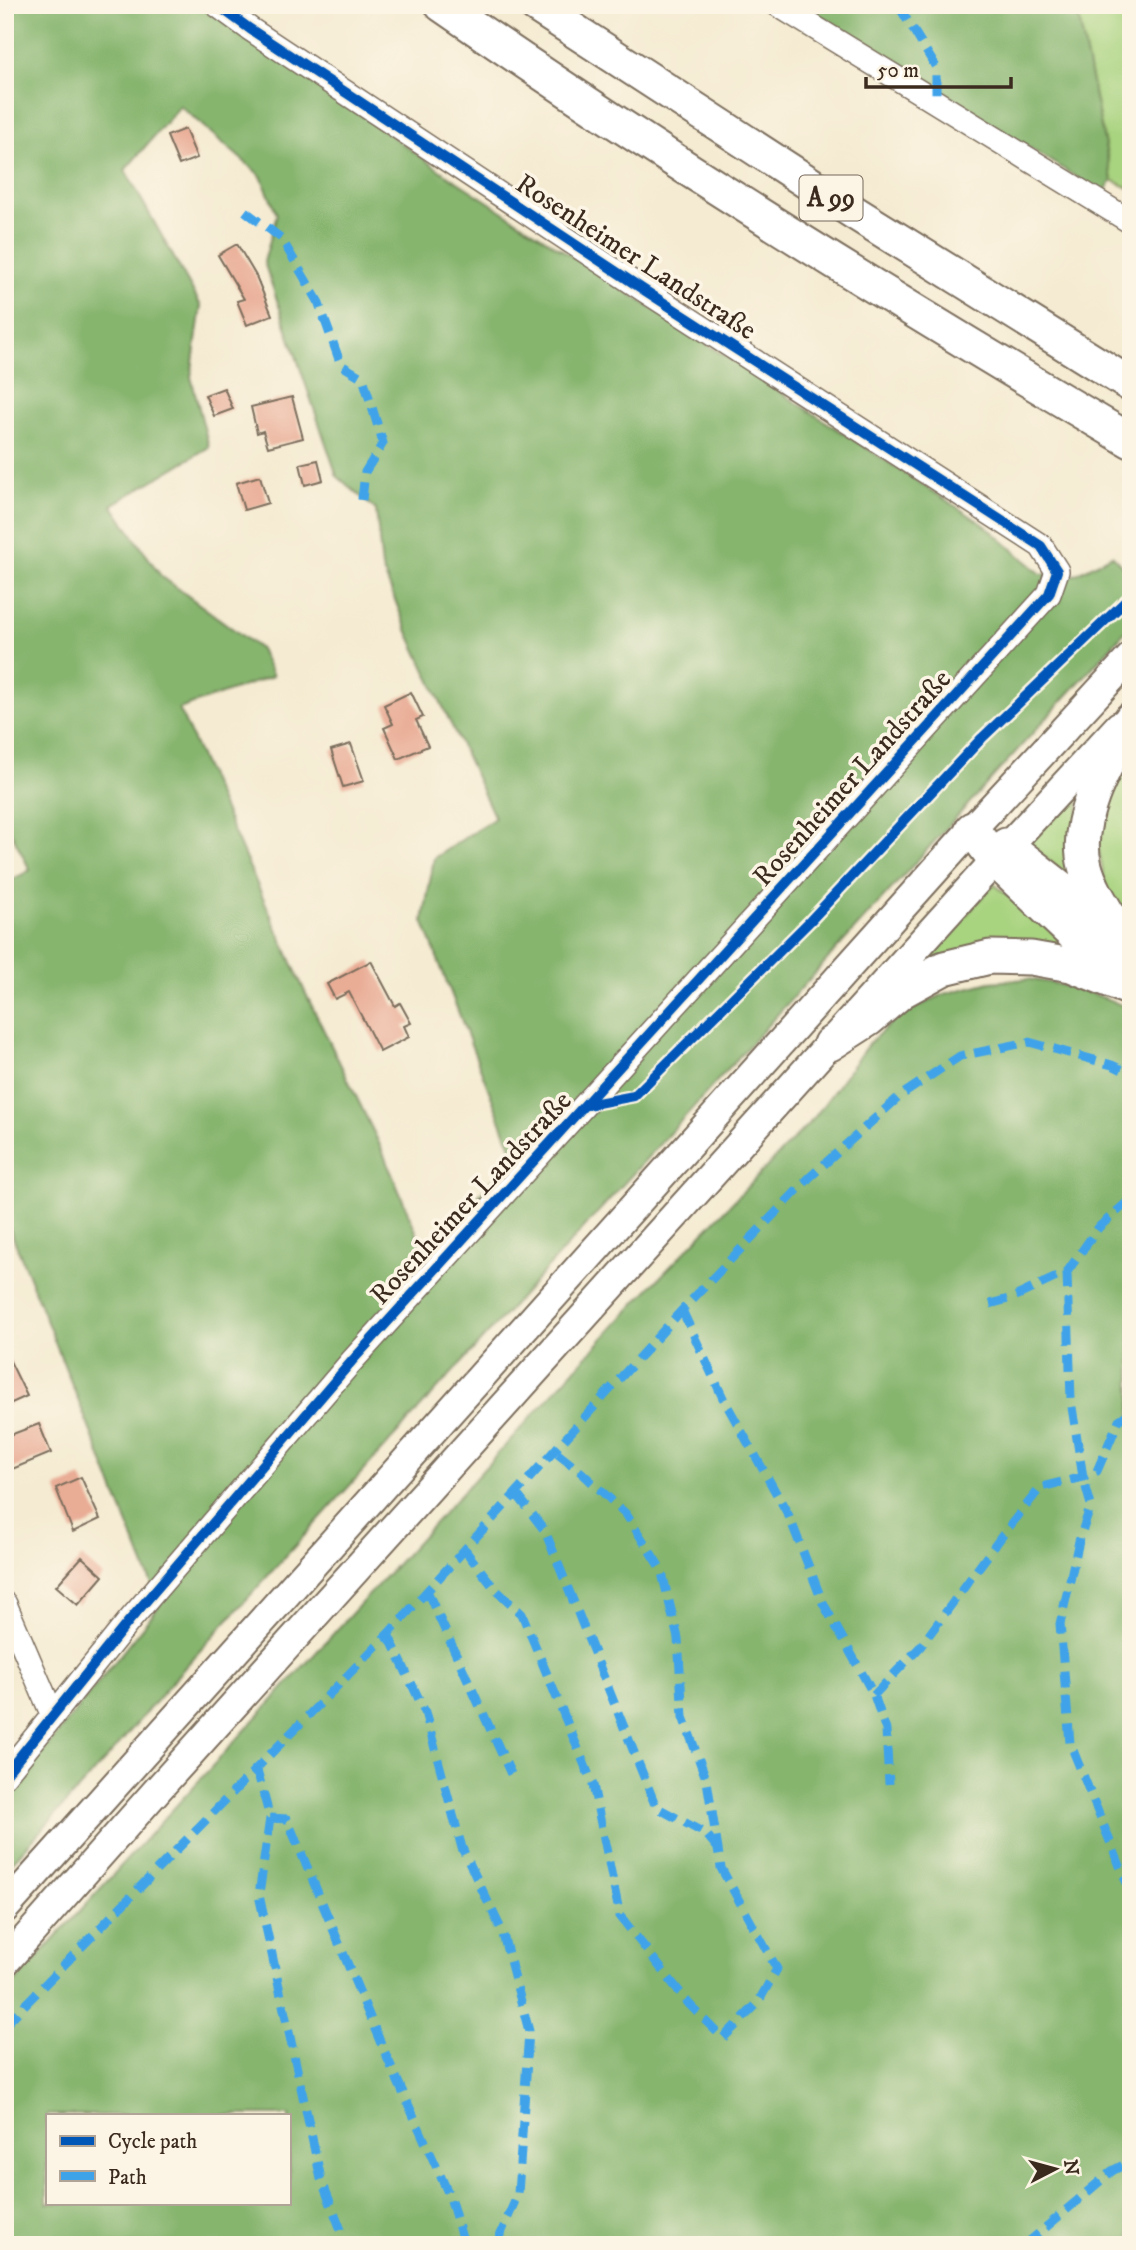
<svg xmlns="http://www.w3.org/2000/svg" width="1136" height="2250" viewBox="0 0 1136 2250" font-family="'IM FELL DW Pica',serif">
	<rect width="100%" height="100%" fill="#fcf5e5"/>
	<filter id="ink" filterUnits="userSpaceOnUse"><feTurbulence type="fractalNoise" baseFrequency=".0143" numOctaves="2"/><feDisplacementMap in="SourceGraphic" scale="14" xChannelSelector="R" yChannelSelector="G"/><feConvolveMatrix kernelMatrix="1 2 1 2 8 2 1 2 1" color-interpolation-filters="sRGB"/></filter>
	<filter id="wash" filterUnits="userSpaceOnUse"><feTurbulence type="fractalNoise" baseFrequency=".00686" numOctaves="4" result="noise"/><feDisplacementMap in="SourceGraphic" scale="28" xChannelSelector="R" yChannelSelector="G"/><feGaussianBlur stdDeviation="1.57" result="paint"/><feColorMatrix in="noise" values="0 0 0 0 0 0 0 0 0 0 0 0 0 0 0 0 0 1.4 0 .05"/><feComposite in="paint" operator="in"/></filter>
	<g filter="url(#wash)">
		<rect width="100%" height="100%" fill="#f5ebd2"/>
		<!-- green -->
		<path fill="#a8d37f" stroke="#727e4e" stroke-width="2" d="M1076,5h55v184l-19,-9z
			M1131,759v163l-24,-30 -11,-55 13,-51z
			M1078,792l3,95 -54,-44z
			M994,884l77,63 -145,13z"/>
		<!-- forest -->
		<path fill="#86b56e" stroke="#607046" stroke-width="2" fill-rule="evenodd" d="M5,5h200l236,166 545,355 55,48 34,1 37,-20 19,20v50l-955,1052 -61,72 -110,121v-74l25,-28 130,-163 -155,-388v-333l25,-14 -25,-50zM180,106l81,70 16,38 -13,48 73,214 39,34 6,58 26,64 87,186 -61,40 -11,63 91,234 -88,100 -48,-114 -73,-149 -126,-283 94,-33 -13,-27 -99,-73 -49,-71 97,-58 -18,-70 10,-71 -76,-136z
			M802,5h274l36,175 -9,14z
			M1028,979c36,5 71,14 103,31v1235h-1126v-252l634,-694 175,-181 55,-75 30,-27 45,-22 46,-12zM47,2115h242v88h-242z"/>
		<g id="blocks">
			<!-- building -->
			<path fill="#e9ac95" d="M185,129l12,29 -18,7 -12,-29z
				M237,244l19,32 16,39 -25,10 -10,-24 7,-2 -26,-44z
				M224,388l9,21 -19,7 -9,-21z
				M292,397l11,41 -35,9 -5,-16 -6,2 -6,-26z
				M318,460l5,20 -18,5 -5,-21z
				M260,476l8,27 -24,7 -8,-27z
				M411,692l12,25 -7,3 12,26 -30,13 -14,-31 9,-4 -9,-19z
				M351,744l13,37 -21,6 -12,-37z
				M371,961l24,45 5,-3 11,20 -7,3 5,11 -29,15 -31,-60 -14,7 -8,-15z
				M5,1351l22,45 -22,10z
				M39,1424l12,29 -46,19v-35z
				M81,1477l19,42 -27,13 -17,-44z
				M82,1557l21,19 -25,29 -22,-19z"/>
		</g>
	</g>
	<g filter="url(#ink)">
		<use href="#blocks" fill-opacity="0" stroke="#7c6e5d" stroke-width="2"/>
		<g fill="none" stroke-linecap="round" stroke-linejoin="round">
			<defs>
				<path id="minor" d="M778,5l353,217
					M5,1604l48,112
					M5,1775l124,-154 223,-260 697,-767 8,-23 -16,-25 -397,-256 -394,-261 -33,-24"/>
				<path id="major" d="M5,1908l967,-1079 159,-172
					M5,1962l154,-174 849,-942 111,-120"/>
				<path id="highway" d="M442,5c223,155 455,298 689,436
					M535,5l320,208 276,172
					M972,829l23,31 80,76 56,38
					M1006,845l101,79
					M1120,934c-12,-21 -29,-44 -35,-68 -13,-47 24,-107 46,-147
					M830,1044l39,-25 33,-28 42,-23 46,-11 41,1 40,7 60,24"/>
			</defs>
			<!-- minor casing -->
			<use href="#minor" stroke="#7c6e5d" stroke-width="26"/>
			<!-- major casing -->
			<use href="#major" stroke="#7c6e5d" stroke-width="32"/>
			<!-- highway casing -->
			<use href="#highway" stroke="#7c6e5d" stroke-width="37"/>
			<!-- minor -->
			<use href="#minor" stroke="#fff" stroke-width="23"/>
			<!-- major -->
			<use href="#major" stroke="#fff" stroke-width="28"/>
			<!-- highway -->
			<use href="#highway" stroke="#fff" stroke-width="33"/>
			<!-- quiet -->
			<path stroke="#3fa3ea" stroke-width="9" stroke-dasharray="18 9" stroke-linecap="butt" d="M898,5l38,62v35
				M245,211l36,27 37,63 23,64 22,13 20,65 -18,29 -4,37
				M1067,1272l4,129 12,76 8,28 -12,36 -19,83 10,119 61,150
				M990,1304l22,-6 55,-26 32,-45 32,-28
				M682,1310l41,88 66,118 34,87 51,92 12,35 3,54
				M516,1493l29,38 111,276 50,27 11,13
				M464,1549l31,40 27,25 71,171 27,131 69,88 34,34 34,-34 20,-35 -56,-101 -14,-87 -24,-64 -5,-79 -17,-69 -35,-55 -45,-42 -27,-21
				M427,1591l84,183
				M388,1634l37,78 37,136 40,83 27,100 -11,163 -22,51
				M874,1695l46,-48 85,-115 36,-45 42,-10 14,-6 22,-51 12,-8
				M256,1766l14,52 -11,77 62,284 26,66
				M270,1818l17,1 95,227 68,151 14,48
				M5,2025l383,-391 294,-324 128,-133 90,-81 60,-40 69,-14 83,23 19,9
				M1025,2245l87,-74 19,-10"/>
			<defs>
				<path id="cycleway" d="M587,1105l47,-9 176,-175 172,-183 149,-142
					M5,1775l124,-154 223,-260 697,-767 8,-23 -16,-25 -397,-256 -394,-261 -33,-24"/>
			</defs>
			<!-- cycleway casing -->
			<use href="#cycleway" stroke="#fcf5e5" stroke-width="15"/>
			<!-- cycleway -->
			<use href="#cycleway" stroke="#0057b8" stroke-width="10"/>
		</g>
	</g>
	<g text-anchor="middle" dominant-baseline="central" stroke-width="7" stroke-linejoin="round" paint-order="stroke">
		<!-- shield labels -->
		<rect fill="#fcf5e5" stroke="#75675a" stroke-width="2" x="799.5" y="175.5" width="63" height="45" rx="5"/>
		<g font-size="26" font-weight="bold" fill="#3b2a1e">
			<text x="831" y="198">A 99</text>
		</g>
		<!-- street labels -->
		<g font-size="28" fill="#3b2a1e" stroke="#fcf5e5">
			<text transform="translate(636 257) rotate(33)">Rosenheimer Landstraße</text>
			<text transform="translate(852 778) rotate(-48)">Rosenheimer Landstraße</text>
			<text transform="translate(471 1198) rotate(-47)">Rosenheimer Landstraße</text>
		</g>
	</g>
	<!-- margin -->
	<rect width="1136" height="2250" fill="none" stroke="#fcf5e5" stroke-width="28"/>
	<!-- legend -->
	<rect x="46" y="2114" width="245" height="91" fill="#fcf5e5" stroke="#afa495" stroke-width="2"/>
	<rect x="60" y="2136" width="35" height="10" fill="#0057b8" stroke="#afa495" stroke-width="2"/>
	<text x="108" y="2148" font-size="21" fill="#3b2a1e">Cycle path</text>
	<rect x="60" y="2171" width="35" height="10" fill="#3fa3ea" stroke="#afa495" stroke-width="2"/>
	<text x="108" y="2184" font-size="21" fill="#3b2a1e">Path</text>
	<!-- north arrow -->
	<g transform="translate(1055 2169) rotate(84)" stroke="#fcf5e5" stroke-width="5" paint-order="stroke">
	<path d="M0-5L12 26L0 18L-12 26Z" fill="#3b2a1e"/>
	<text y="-10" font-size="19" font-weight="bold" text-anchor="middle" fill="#3b2a1e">N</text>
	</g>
	<!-- scale -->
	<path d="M866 77v10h145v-10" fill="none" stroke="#3b2a1e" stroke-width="3.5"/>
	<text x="877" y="77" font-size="21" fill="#3b2a1e" stroke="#fcf5e5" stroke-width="5" paint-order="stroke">50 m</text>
</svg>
